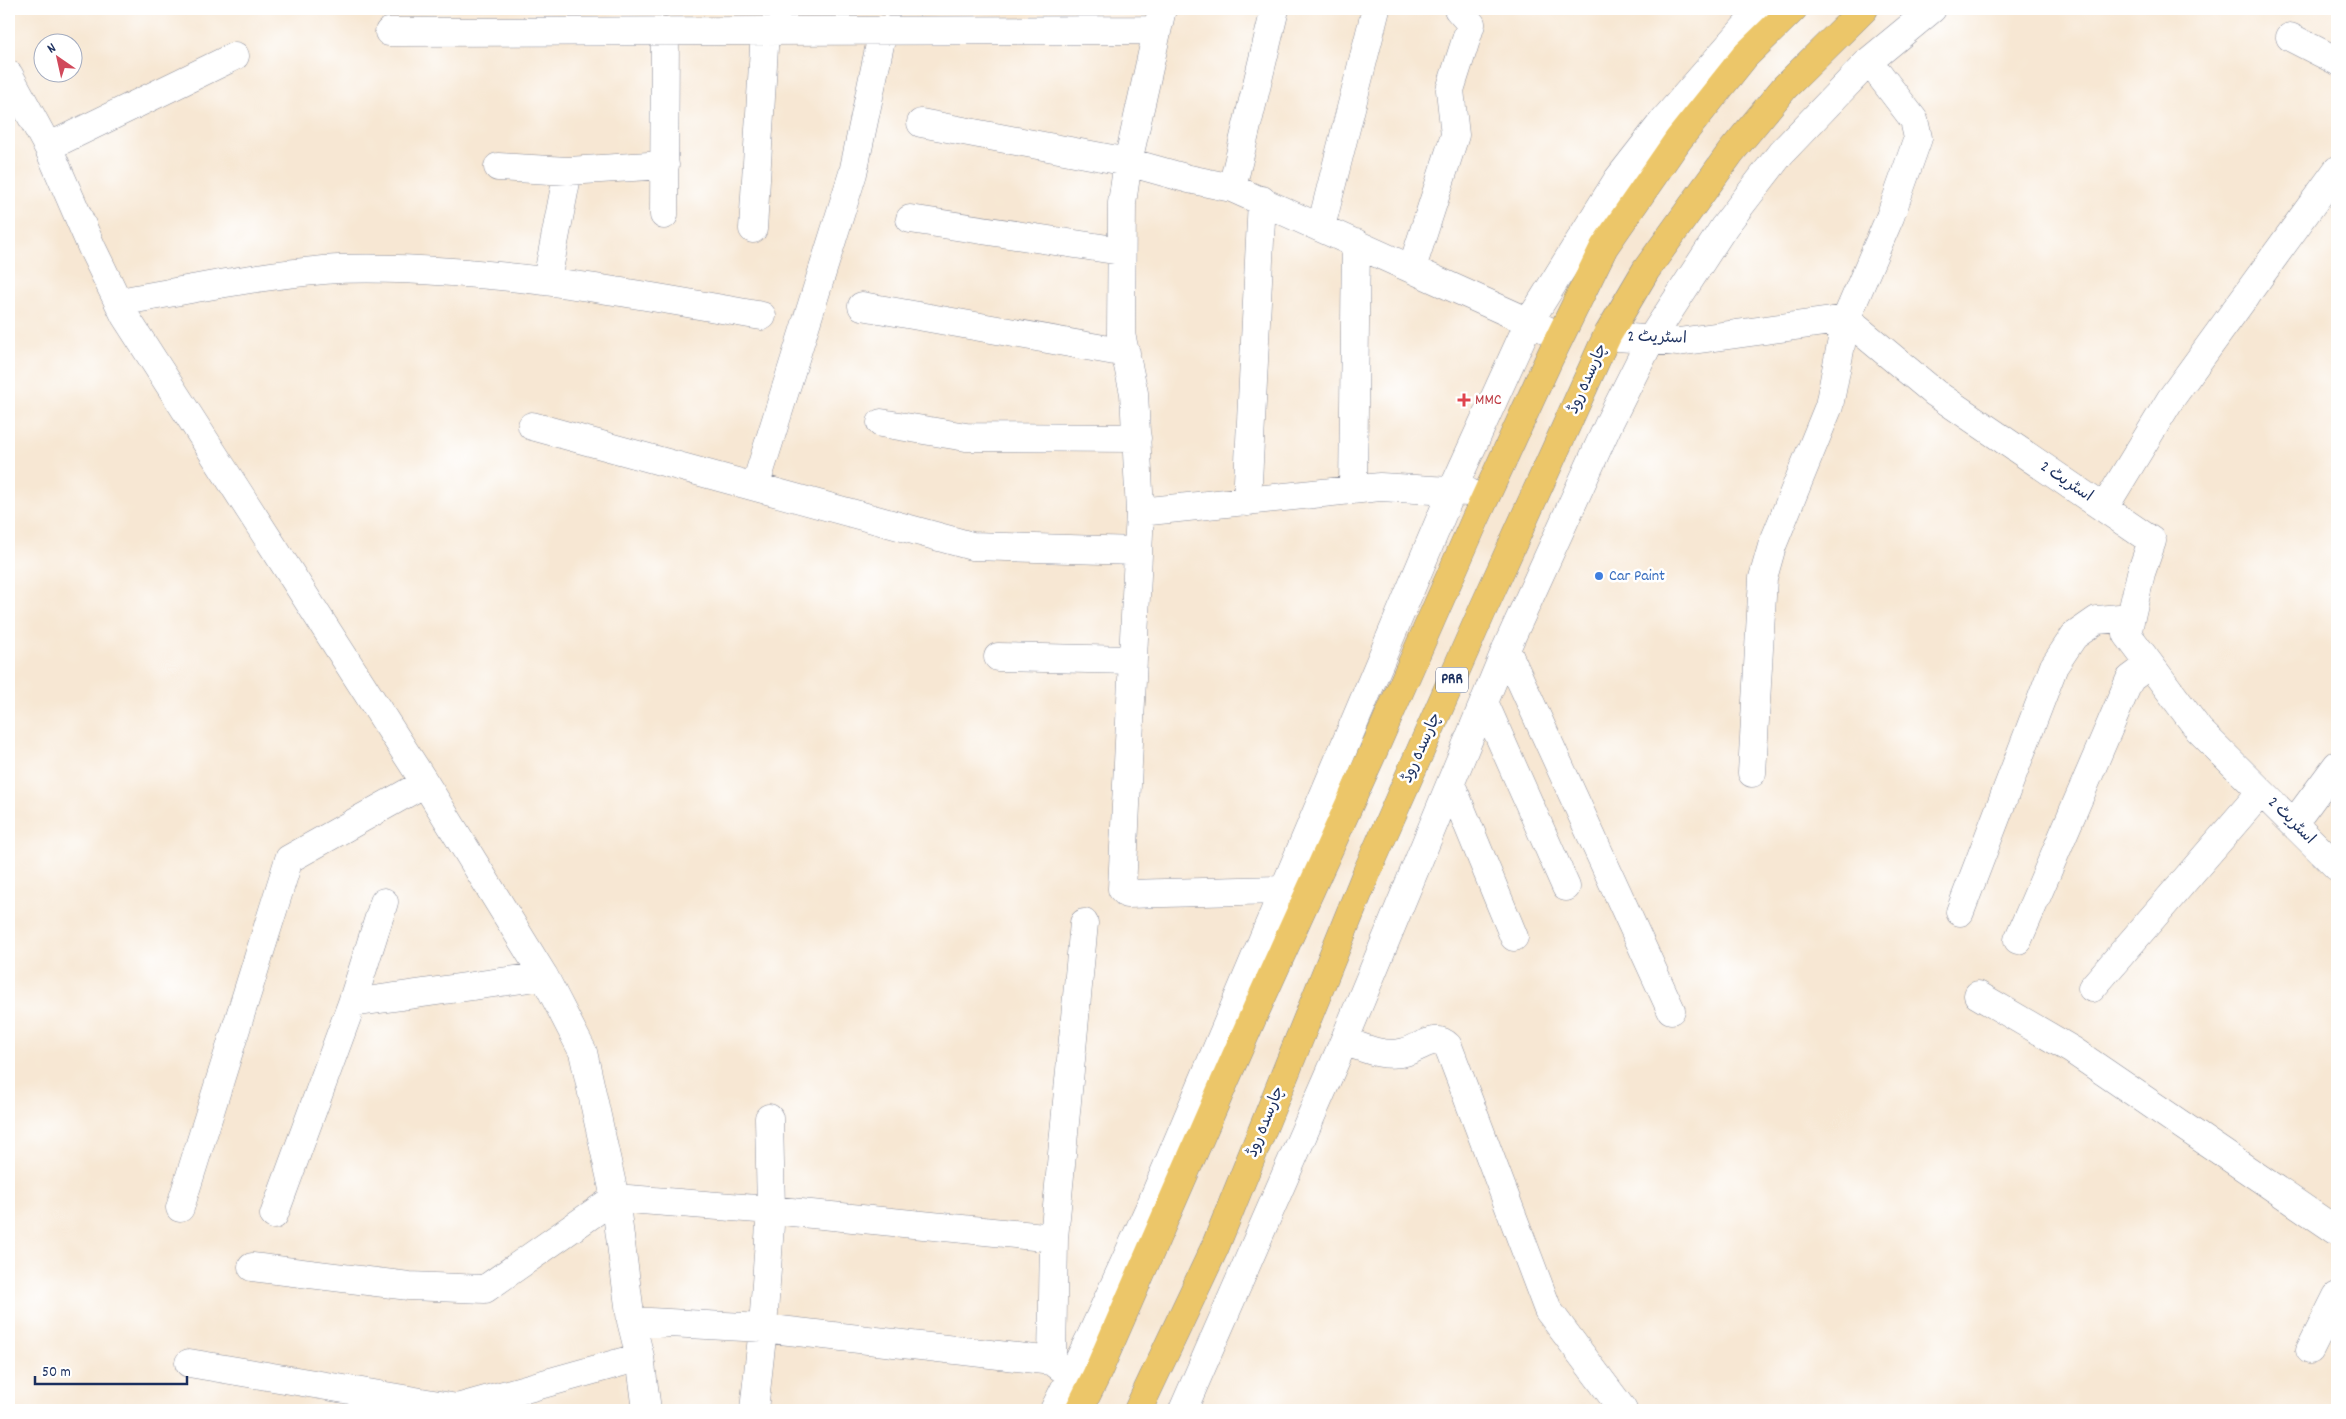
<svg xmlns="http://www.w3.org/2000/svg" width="2346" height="1419" viewBox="0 0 2346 1419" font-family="Dekko,'Playpen Sans Arabic',sans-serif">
	<rect width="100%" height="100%" fill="#fff"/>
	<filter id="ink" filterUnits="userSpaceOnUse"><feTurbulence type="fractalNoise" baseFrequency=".02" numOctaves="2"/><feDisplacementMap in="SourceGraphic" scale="10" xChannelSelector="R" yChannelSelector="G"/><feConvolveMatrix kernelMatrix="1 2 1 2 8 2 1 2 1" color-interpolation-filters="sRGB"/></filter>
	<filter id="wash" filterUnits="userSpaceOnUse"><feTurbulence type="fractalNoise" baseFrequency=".0096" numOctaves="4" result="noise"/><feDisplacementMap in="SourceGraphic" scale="20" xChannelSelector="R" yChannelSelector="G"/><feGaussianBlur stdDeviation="1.12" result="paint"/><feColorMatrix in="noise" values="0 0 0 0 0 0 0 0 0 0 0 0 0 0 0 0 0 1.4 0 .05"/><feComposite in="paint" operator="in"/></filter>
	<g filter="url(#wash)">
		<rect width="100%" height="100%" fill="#f7e7d3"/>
	</g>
	<g filter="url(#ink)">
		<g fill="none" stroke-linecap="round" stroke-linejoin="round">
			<defs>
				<path id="minor" d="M1162,9l-34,153 -6,41 -1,131 13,59 6,119 -18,377 5,5 155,-4
					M389,32l768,-2
					M2290,37l47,24
					M9,75l39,72 44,101 33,68 300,467 119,193 39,76 32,146 16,123 9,36 7,53
					M921,123l207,39 61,17 43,9 315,142
					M48,147l187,-91
					M498,167l70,4 97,-6
					M1232,188l43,-179
					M664,215l1,-184
					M910,219l211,32
					M1321,227l55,-218
					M753,229l12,-198
					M1412,268l43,-133 -5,-45 21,-66 -13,-15
					M547,280l21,-109
					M119,302c68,-12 136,-26 205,-32 42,-3 86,-1 128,2 105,7 207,26 310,44
					M862,306l264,47
					M1607,336l71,6 168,-23 89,74 217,148 -11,32 -14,61 72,96 138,137
					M881,423l85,14 171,1
					M532,426l440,120 165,5
					M755,487l98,-314 30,-143
					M1353,489l3,-246
					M1247,502l15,-302
					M2104,508l66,-108 167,-230
					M1140,512l240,-25 88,5
					M1506,649l165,361
					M998,657l134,3
					M1484,702l82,185
					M1752,773l11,-195 9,-32 57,-140 17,-87 44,-102 28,-79 -4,-18 -45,-59
					M1451,784l63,153
					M2294,823l43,-58
					M1960,912l94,-246 20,-30 23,-16 34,-3
					M2018,940l112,-261 19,-14
					M2092,988l169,-196
					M1978,995l94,55 265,181
					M352,1003l192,-27
					M1344,1041c20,7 40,17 61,11 15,-4 30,-19 43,-6l100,264 75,100
					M180,1208l109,-349 136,-76
					M274,1215l78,-212 32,-101
					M252,1267l157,19 76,3 130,-91 156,12 283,28
					M631,1321l132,7 289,33 19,14
					M2310,1350l27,-54
					M1052,1361l2,-123 30,-315
					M189,1363l268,45 183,-51
					M754,1410l9,-82 8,-118 -2,-92
					M1054,1410l37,-74 61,-134 300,-711 77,-169 89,-143 46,-59 97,-111
					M1183,1410l161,-369 162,-392 104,-228 41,-82 73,-112 57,-74 88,-92 63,-52"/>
				<path id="highway" d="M1079,1410l17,-34 156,-357 121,-267 102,-232 75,-163 54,-110 74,-107 67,-84 48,-47
					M1138,1410l77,-163 151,-373 118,-267 123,-271 39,-66 85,-118 54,-65 79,-78"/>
			</defs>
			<!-- minor casing -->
			<use href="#minor" stroke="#898b98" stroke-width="29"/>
			<!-- highway casing -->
			<use href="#highway" stroke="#898b98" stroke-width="29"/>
			<!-- minor -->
			<use href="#minor" stroke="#fff" stroke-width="28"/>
			<!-- highway -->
			<use href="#highway" stroke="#ecc669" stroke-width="28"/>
		</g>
	</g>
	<!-- markers -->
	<path fill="#e0444e" stroke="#fff" stroke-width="2" d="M1461.5 392.5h5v5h5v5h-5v5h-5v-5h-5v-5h5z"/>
	<circle fill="#3f7fe0" stroke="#fff" stroke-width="2" cx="1599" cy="576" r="5"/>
	<g text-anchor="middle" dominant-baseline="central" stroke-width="5" stroke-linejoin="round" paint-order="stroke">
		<!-- shield labels -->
		<rect fill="#fff" stroke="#5f6d8e" stroke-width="1" x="1436" y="667.5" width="32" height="25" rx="4"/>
		<g font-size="15" font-weight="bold" fill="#1b2f5e">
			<text x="1452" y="680">PRR</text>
		</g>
		<!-- street labels -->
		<g font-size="16" fill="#1b2f5e" stroke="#fff">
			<text transform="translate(1657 338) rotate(2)">اسٹریٹ 2</text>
			<text transform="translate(1588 379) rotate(-66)">چارسدہ روڈ</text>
			<text transform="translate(2066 482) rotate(34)">اسٹریٹ 2</text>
			<text transform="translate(1422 748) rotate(-66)">چارسدہ روڈ</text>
			<text transform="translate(2291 821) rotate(45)">اسٹریٹ 2</text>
			<text transform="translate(1266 1122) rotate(-68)">چارسدہ روڈ</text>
		</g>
		<!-- health labels -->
		<g font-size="16" fill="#be3a42" stroke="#fff" text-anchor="start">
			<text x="1475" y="400">MMC</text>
		</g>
		<!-- shop labels -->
		<g font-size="16" fill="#366cbe" stroke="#fff" text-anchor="start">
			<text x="1609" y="576">Car Paint</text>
		</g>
	</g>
	<!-- margin -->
	<rect width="2346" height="1419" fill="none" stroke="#fff" stroke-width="30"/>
	<!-- north arrow -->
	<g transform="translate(58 58) rotate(326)"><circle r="24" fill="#ffffff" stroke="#a4acbf"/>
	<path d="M0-4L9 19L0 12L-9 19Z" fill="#d1495b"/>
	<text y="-8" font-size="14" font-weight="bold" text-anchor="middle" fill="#1b2f5e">N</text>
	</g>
	<!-- scale -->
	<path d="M35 1376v8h152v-8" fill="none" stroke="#1b2f5e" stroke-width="2.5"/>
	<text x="42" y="1376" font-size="15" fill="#1b2f5e" stroke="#ffffff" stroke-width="4" paint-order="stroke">50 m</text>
</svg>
